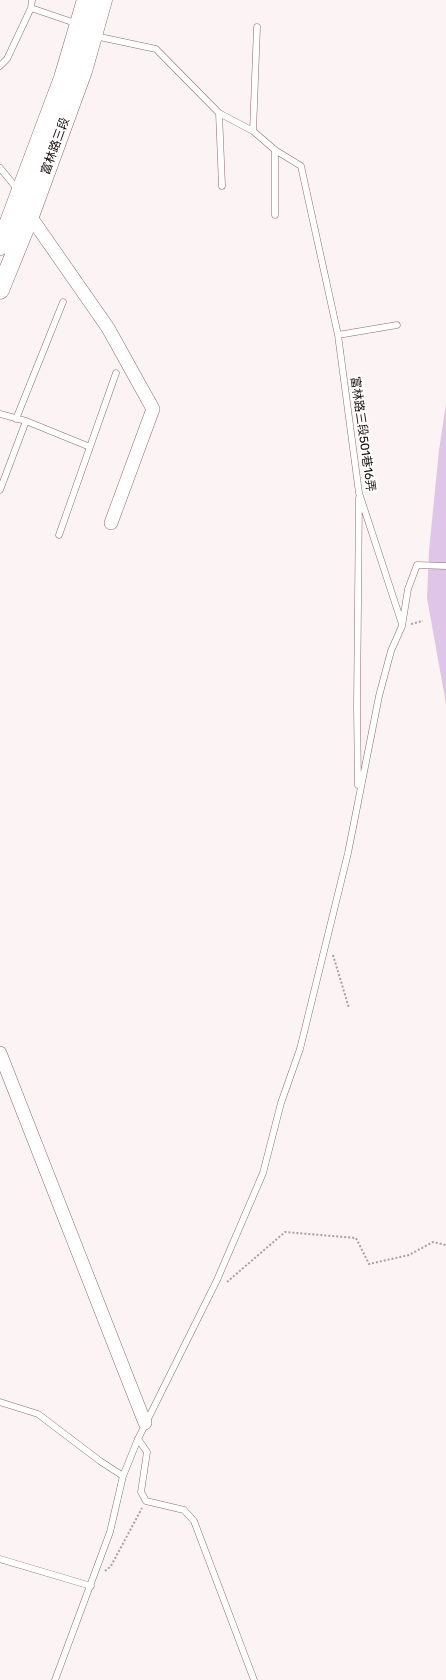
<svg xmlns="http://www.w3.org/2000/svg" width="446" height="1680" viewBox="0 0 446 1680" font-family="Rubik,'Noto Sans TC',sans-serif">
	<rect width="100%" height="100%" fill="#fbf3f4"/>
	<!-- water -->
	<path fill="#dfc5e7" d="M446,404v300l-19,-106 2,-47 10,-101z"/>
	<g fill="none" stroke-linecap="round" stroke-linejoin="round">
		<defs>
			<path id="service" d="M31,8l47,16
				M95,36l61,13 63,64 34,18 22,19 26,16 37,169 21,158 43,131
				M0,66l7,-7 24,-51 1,-8
				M219,113l3,73
				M253,131l4,-104
				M275,150v65
				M0,168l19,23
				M338,335l59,-10
				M0,414l26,7 64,26
				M16,419l47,-117
				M0,490l26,-69
				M59,535l57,-162
				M358,785l-1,-79 2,-208
				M0,1402l38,12 62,47 23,15
				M138,1439l9,13 -6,40 5,9 38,9 10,11 60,159
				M0,1559l91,27
				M55,1680l55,-148 13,-56 15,-37 79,-159 46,-107 18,-70 19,-54 48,-196 31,-157 12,-45 11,-25 6,-37 9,-24 29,1"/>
			<path id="minor" d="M30,216l78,112 45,81 -42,114
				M0,1053l145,370"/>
			<path id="secondary" d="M0,246l63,-168 23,-78
				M0,290l30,-74 53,-145 20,-71"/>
		</defs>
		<!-- service casing -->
		<use href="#service" stroke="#8d6c6f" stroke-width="7"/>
		<!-- minor casing -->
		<use href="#minor" stroke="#8d6c6f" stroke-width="14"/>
		<!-- secondary casing -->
		<use href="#secondary" stroke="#8d6c6f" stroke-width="19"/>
		<!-- path -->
		<path stroke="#aaa0a1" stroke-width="2" stroke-dasharray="2 2" stroke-linecap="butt" d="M411,624l12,-3
			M333,955l16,53
			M227,1282l58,-50 71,6 13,26 40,-9 24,-13 13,3
			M105,1571l6,-5 31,-58"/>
		<!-- service -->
		<use href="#service" stroke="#fff" stroke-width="6"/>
		<!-- minor -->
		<use href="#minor" stroke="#fff" stroke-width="13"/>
		<!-- secondary -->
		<use href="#secondary" stroke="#fff" stroke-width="18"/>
	</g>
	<g text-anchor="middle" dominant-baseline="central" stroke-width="4" stroke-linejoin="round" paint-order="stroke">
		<!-- street labels -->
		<g font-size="12" fill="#15090a" stroke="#fff">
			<text transform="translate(55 146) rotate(-70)">富林路三段</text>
			<text transform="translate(363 434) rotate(82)">富林路三段501巷16弄</text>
		</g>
	</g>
</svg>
